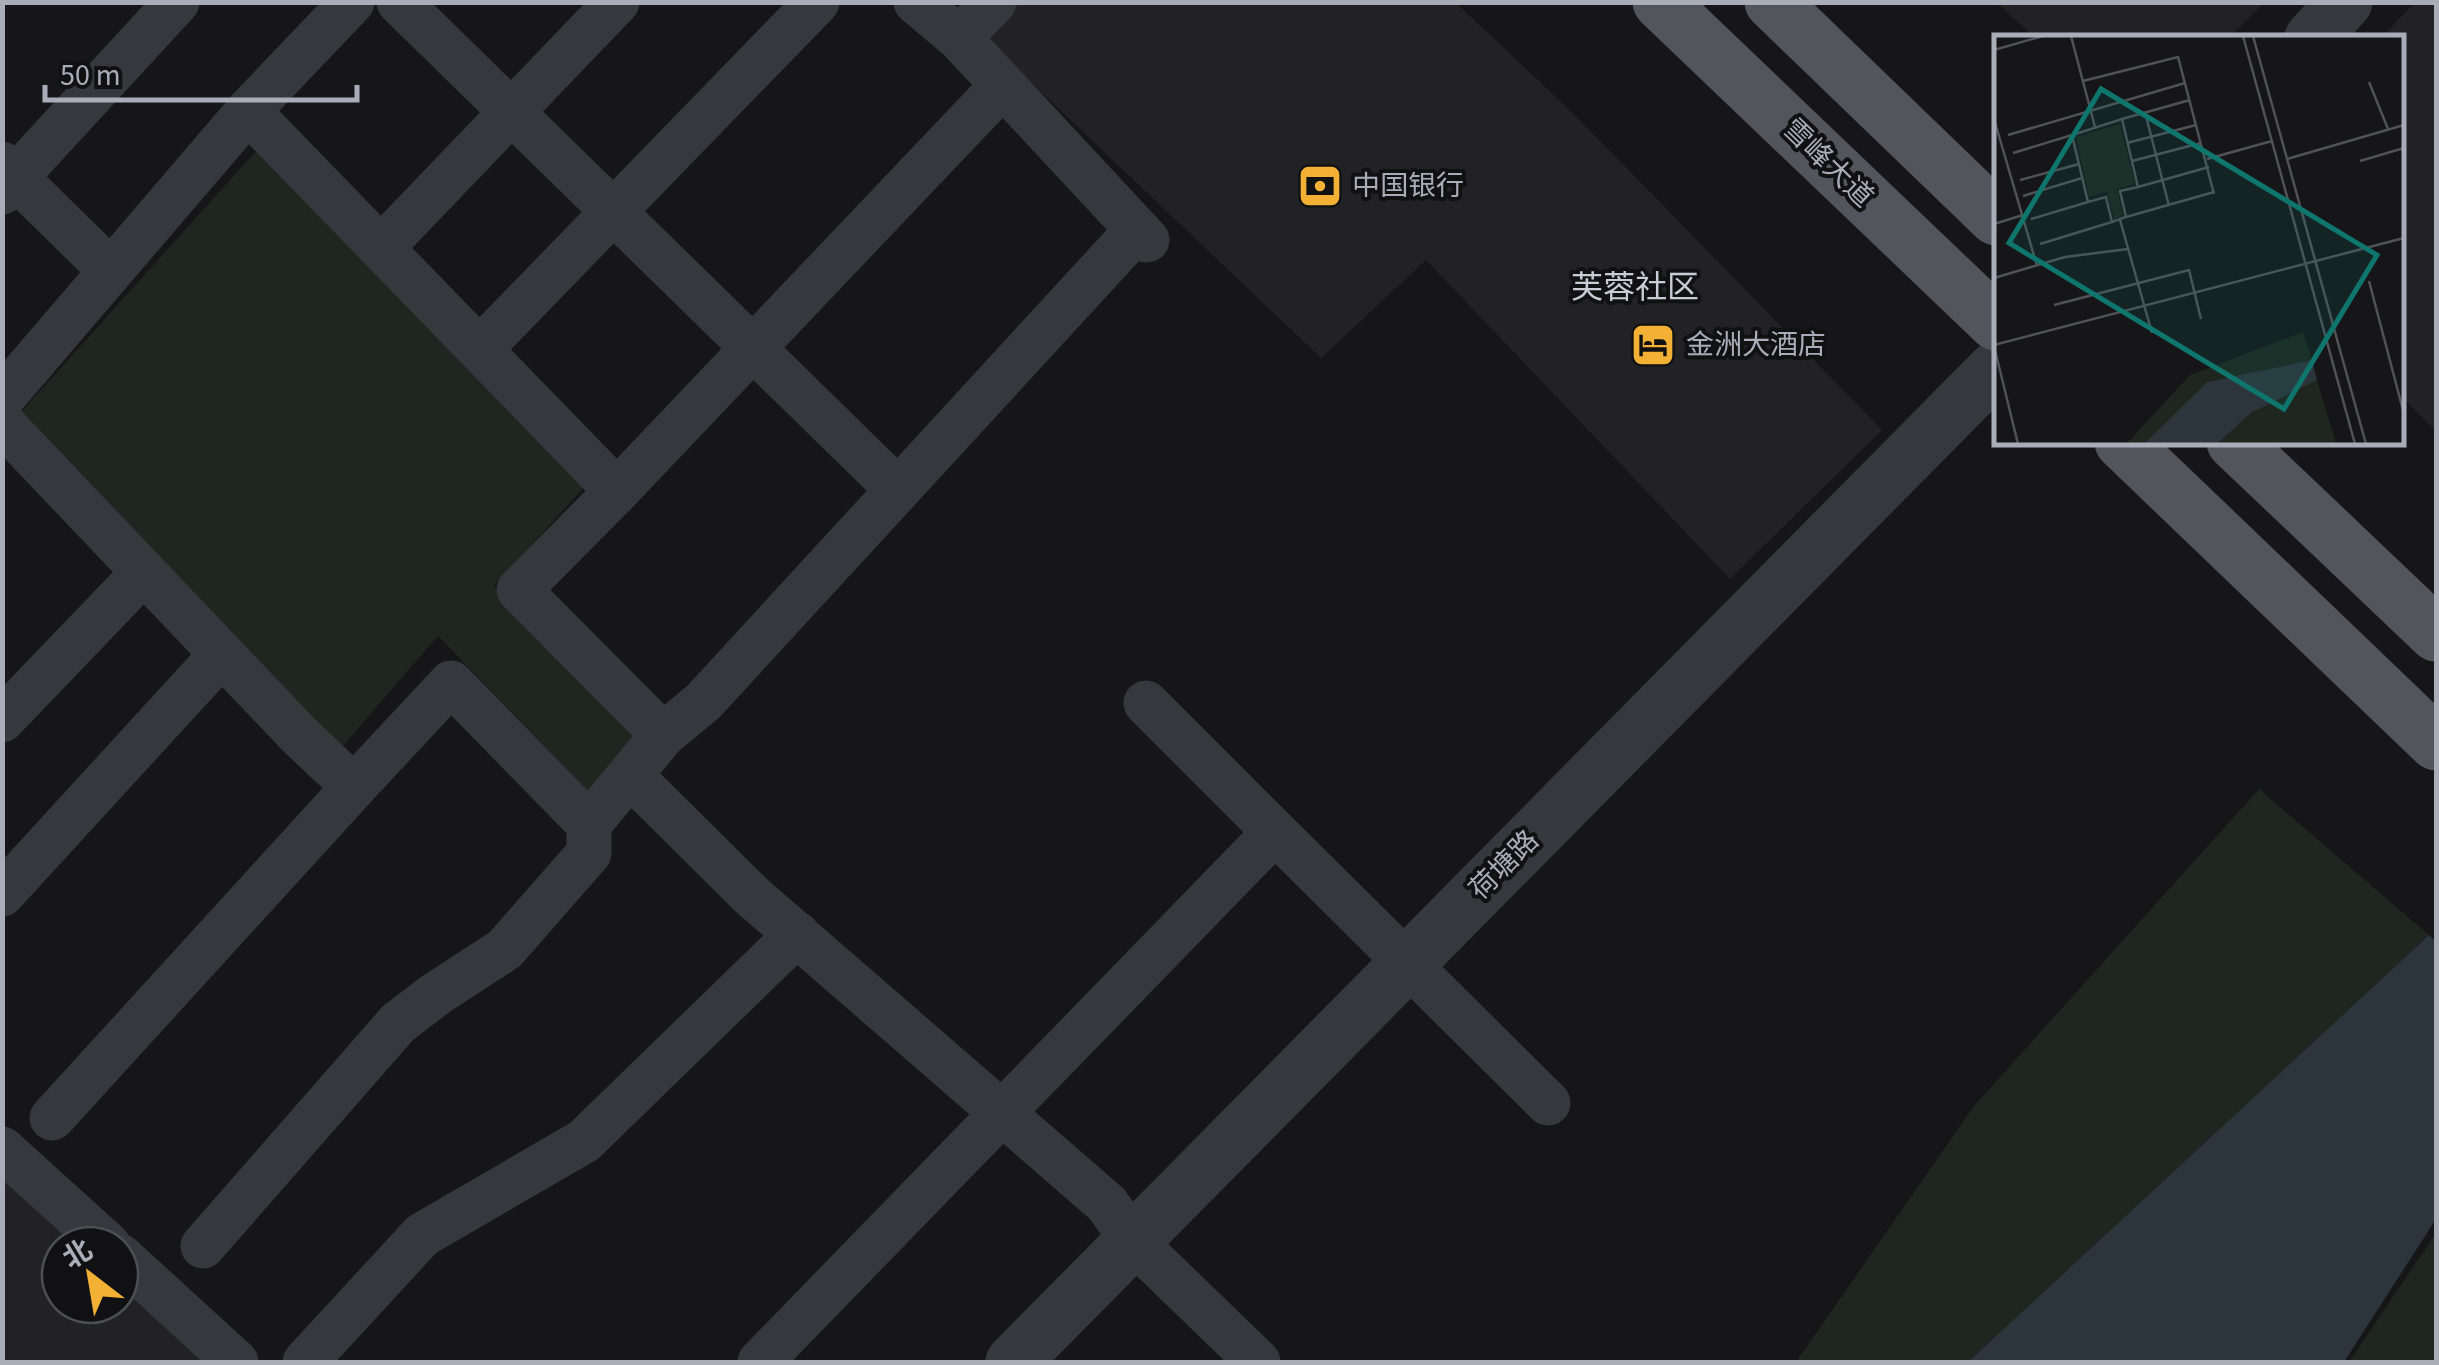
<svg xmlns="http://www.w3.org/2000/svg" width="2439" height="1365" viewBox="0 0 2439 1365" font-family="'Source Sans 3','Noto Sans SC',sans-serif">
	<rect width="100%" height="100%" fill="#161618"/>
	<!-- built -->
	<path fill="#222225" d="M1011,3h445l117,110 309,317 -152,149 -304,-319 -105,98 -341,-324z
		M1997,3h267l-35,35 -195,-1z
		M2414,3h22v429l-34,-35v-359l-20,-1z
		M2,1176l76,69h-18v60h60v-22l87,79h-204z"/>
	<!-- green -->
	<path fill="#1e261f" d="M256,151l333,331 -95,104 145,150 -50,56 -151,-156 -97,112 -319,-337z
		M2259,789l170,146 -461,427h-172l178,-256z
		M2436,1232v130h-87l83,-123z"/>
	<!-- water -->
	<path fill="#2c353c" d="M2429,935l7,7v277l-92,143h-376z"/>
	<g fill="none" stroke-linecap="round" stroke-linejoin="round">
		<!-- minor -->
		<path stroke="#37383d" stroke-width="45" d="M399,2l499,488
			M916,2l43,36 188,202
			M959,38l35,-36
			M248,111l104,-109
			M2,164l109,107
			M2,192l175,-190
			M381,248l236,-246
			M480,349l337,-347
			M2,398l246,-287 369,380 -98,99 144,145 -74,89 -138,-141 -97,104 -55,-52 -297,-312
			M617,491l386,-406
			M1146,703l129,129
			M2,720l142,-148
			M663,735l40,-33 434,-472
			M630,775l122,121 355,308 26,37 125,121
			M2,894l220,-240
			M52,1118l302,-331
			M2,1149l106,96
			M203,1246l195,-223 38,-29 69,-45 84,-96v-29
			M120,1256l116,106
			M305,1362l117,-127 162,-94 213,-207
			M760,1362l515,-530 273,271"/>
		<!-- tertiary -->
		<path stroke="#37383d" stroke-width="55" d="M2312,38l33,-36
			M1013,1362l983,-994"/>
		<!-- primary -->
		<path stroke="#53555c" stroke-width="55" d="M1660,2l336,321
			M1772,2l224,216
			M2122,442l314,301
			M2234,442l202,192"/>
	</g>
	<!-- icons -->
	<defs>
		<symbol id="bank-square" viewBox="-11 -11 22 22"><rect x="-9" y="-9" width="18" height="18" rx="4" fill="#f2b134" stroke="#111113"/><path d="M-6-4H6V4H-6ZM0-2.3a2.3 2.3 0 1 0 0 4.6a2.3 2.3 0 1 0 0-4.6Z" fill="#111"/></symbol>
		<symbol id="hotel-square" viewBox="-11 -11 22 22"><rect x="-9" y="-9" width="18" height="18" rx="4" fill="#f2b134" stroke="#111113"/><path d="M-6-4.5h1.5V1H6V5H4.5V3h-9V5H-6ZM-4 0a1.8 1.8 0 1 1 3.6 0ZM.5 0V-2.5h3Q6-2.5 6 0Z" fill="#111"/></symbol>
	</defs>
	<g fill-rule="evenodd">
		<use href="#bank-square" x="1295" y="161" width="50" height="50"/>
		<use href="#hotel-square" x="1628" y="320" width="50" height="50"/>
	</g>
	<g text-anchor="middle" dominant-baseline="central" stroke-width="8" stroke-linejoin="round" paint-order="stroke">
		<!-- street labels -->
		<g font-size="28" fill="#a8adb8" stroke="#111113">
			<text transform="translate(1828 163) rotate(44)">雪峰大道</text>
			<text transform="translate(1504 865) rotate(-45)">荷塘路</text>
		</g>
		<!-- poi labels -->
		<g font-size="28" fill="#a8adb8" stroke="#111113" text-anchor="start">
			<text x="1352" y="186">中国银行</text>
			<text x="1686" y="345">金洲大酒店</text>
		</g>
		<!-- quarter labels -->
		<g font-size="32" fill="#c9ccd4" stroke="#111113">
			<text x="1635" y="288">芙蓉社区</text>
		</g>
	</g>
	<!-- overview -->
	<g transform="translate(1994 35)">
		<rect width="410" height="410" fill="#161618"/>
		<path d="M126,89l15,60 -18,5 6,27 -9,3 -7,-28 -18,6 -13,-60zM309,297l9,28 -105,22 -63,62h-18l64,-69zM323,345l19,64h-119l34,-31z" fill="#1e261f"/>
		<path d="M318,325l5,20 -66,33 -34,31h-73l63,-62z" fill="#2c353c"/>
		<path fill="none" stroke="#505258" stroke-width="2.5" d="M77,1l24,91M249,1l112,408M259,1l113,408M0,15l49,-14M89,46l95,-24 36,137M375,47l19,47M151,77l24,94M0,84l43,147M128,84l16,68 -18,4 6,26 -14,5 -6,-25 -18,5 -16,-67zM128,84l68,-19M14,100l177,-52M133,108l69,-18M19,118l59,-18M213,124l65,-18M293,124l117,-34M138,126l69,-18M366,126l44,-13M26,145l59,-16M144,152l71,-20M29,161l59,-18M132,182l88,-25M37,184l57,-17M126,185l32,113M0,189l29,-9M46,209l72,-22M0,243l71,-21 63,-8M375,246l35,133M60,270l135,-35 12,49M0,310l410,-107M0,311l24,98"/>
		<path fill="#0f766e" fill-opacity="0.15" stroke="#0f766e" stroke-width="5" d="M107,54l276,166 -93,154 -275,-166z"/>
		<rect width="410" height="410" fill="none" stroke="#a8adb8" stroke-width="5"/>
	</g>
	<!-- border -->
	<rect width="2439" height="1365" fill="none" stroke="#a8adb8" stroke-width="10"/>
	<!-- north arrow -->
	<g transform="translate(90 1275) rotate(329)"><circle r="48" fill="#111113" stroke="#4d4f55" stroke-width="2.5"/>
	<path d="M0-8L18 38L0 25L-18 38Z" fill="#f2b134"/>
	<text y="-15" font-size="28" font-weight="bold" text-anchor="middle" fill="#a8adb8">北</text>
	</g>
	<!-- scale -->
	<path d="M45 85v15h312v-15" fill="none" stroke="#a8adb8" stroke-width="5"/>
	<text x="60" y="85" font-size="30" fill="#a8adb8" stroke="#111113" stroke-width="8" paint-order="stroke">50 m</text>
</svg>
